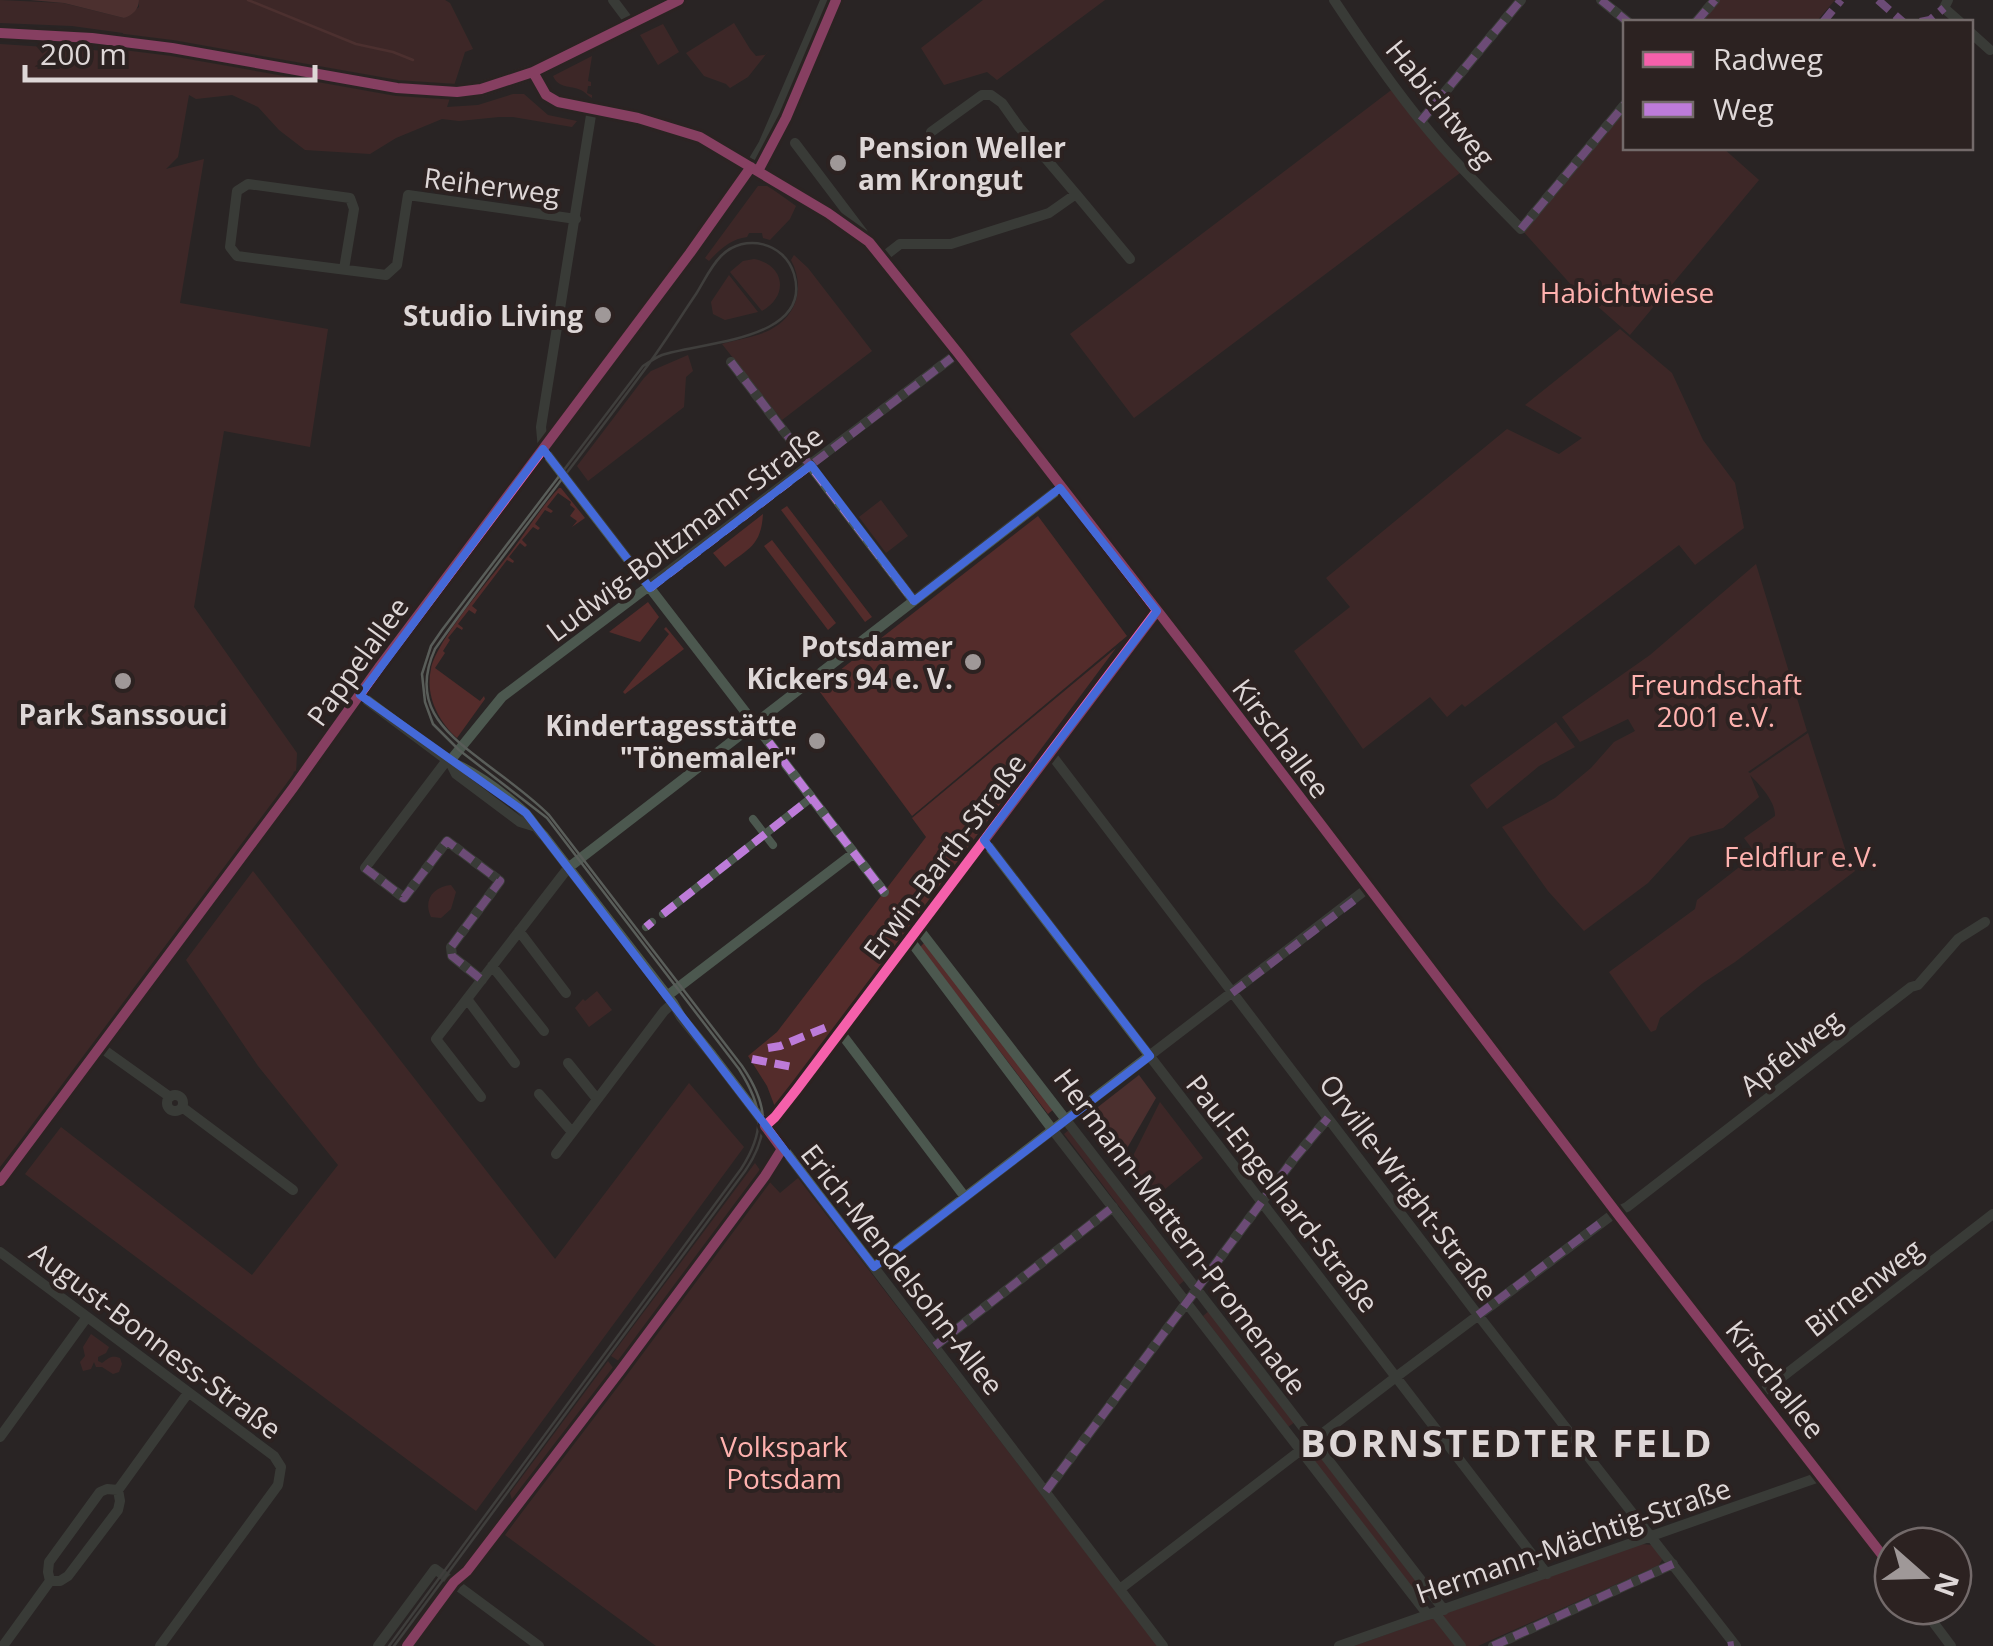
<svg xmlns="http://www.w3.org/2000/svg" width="1993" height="1646" viewBox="0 0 1993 1646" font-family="'Open Sans',sans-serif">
	<rect width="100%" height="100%" fill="#292424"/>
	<!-- green -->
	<path fill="#542c2b" d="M0,0l63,3 61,15 15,-11v-7h306l5,3 23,46 -8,3 -18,55 31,-2 35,-11h11l24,21 29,6 -5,6 -59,-10h-14l-40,4 -17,-2 -46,19 -26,16 -65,-4 -26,-20 -21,-23 -26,-12 -36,4 -7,-4 -11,62 -12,12 38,-10 -24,144 148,26 -18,118 -86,-16 -30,176 103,146 -1,20 -2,-2 -1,5 -163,217 5,6 -135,168v-1123l121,8 2,-19 -51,-7 -72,-3z
		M983,0h122l-108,80 -10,-8 -43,13 -23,-37z
		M1715,0h120l-19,22h-120z
		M734,23l16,26 6,7 9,-1 5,-6 -22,28 -18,11 -4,-4 -22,-8 -18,-23z
		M663,24l16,28 -21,13 -18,-30z
		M592,56l-4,25 3,1v4h-3l-1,7 5,2v3c-4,-2 -7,-6 -11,-8 -11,-5 -22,-1 -28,-14z
		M1394,88l70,82 -330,248 -64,-84z
		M1625,103l1,45h97l36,32 -129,155 -44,-39 -3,2 -62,-69z
		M758,186h10l28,20 -6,13 -20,21 -7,-2 -1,-5h-13l-2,4c-16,2 -27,12 -38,24l-4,-3z
		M794,255l14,13 64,83 -90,69 -60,-76c16,-5 34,-7 48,-14 28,-14 35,-44 21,-70z
		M754,259c31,6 35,37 8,52l-32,-39 13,-11z
		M729,275l29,37 -33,8 -12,-6 -2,-12z
		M1620,329l52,44 31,67 32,43 9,45 -49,37 -16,-20 -214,162 -3,-3 -15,13 -17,-20 -67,52 -69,-98 56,-44 -24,-29 181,-149 52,25 23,-16 -57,-33z
		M688,355l5,16 -7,6 -2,30 -96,74 -11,-15 67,-88 7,-7z
		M559,488h2l24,30 -13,9 5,-6 -7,-5 5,-7 -5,-4 1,-3 -13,-9 -11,14 6,4 -2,2 -6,-3 -10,14 5,4 -2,2 -5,-3 -11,13 5,5 -2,2 -5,-4 -11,14 5,4 -1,2 -6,-3 -35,46 5,4 -2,4 -6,-4 -11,14 5,4 -1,2 -5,-3 -9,11 2,2 -7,11 2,2 -10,15 45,33 4,-5 1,3 -28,39c-19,-17 -32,-43 -26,-69 6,-30 61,-92 82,-120 15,-20 29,-43 46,-61z
		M881,500l27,36 -22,17 -27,-36z
		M787,506l85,111 -7,5 -84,-112z
		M763,514c-2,32 -14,34 -38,53l-12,-14z
		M1038,516l89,120 -215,180 -95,-128z
		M772,540l64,83 -8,7 -64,-84z
		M1756,564l51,167 -59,41 2,1 58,-40 40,125 7,13 -120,91 -32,21 -43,35 -4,12 -5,2 -42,-60 86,-63 2,-9 59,-46 -12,-16 31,-22c1,-14 -15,-31 -25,-41l9,22 -36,31 -33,9 -42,46 -64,48 -36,-40 -46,-64 53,-29 36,-30 23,-26 21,-11 -7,-12 -48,23 -18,-25 88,-62z
		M648,602l11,15 -19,25 -31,-10z
		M666,627l18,22 -59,45 -2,-2 46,-58 -5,-5z
		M1116,648l-341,459 -8,-21 -19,-30 29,-24 149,-195 -14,-19z
		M1556,722l19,25 -36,19 -52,43 -17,-24z
		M253,871l302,388 134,-176 55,64 -268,364 -451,-337 36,-47 191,148 86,-110 -80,-99 -72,-106z
		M451,885l5,7 -5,17 -10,9 -10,-1c-8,-17 2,-30 20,-32z
		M926,941l129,167 -7,6 -128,-167z
		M597,991l15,19 -23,17 -14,-19 8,-9 2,2z
		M1160,1102l43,56 -50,41 -25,-33z
		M1070,1129l115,151 -6,5 -115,-151z
		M755,1163l7,10 -125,170 -15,20 -11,-7z
		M766,1178l14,15 18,-15 360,468h-502l-151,-111z
		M1210,1310l85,112 -7,5 -85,-111z
		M91,1334l18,13 -3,6 -8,4v4l4,2c7,-5 9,-8 18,-5l2,6 -3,8 -6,2 -11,-7h-6l-2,-5 -3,7 -8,2 -3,-9 5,-6 -2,-9z
		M608,1361l6,8 1,5 -90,121 -8,7 -5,-2 -2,-7z
		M1316,1451l112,146 -7,4 -111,-145z
		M1641,1544l11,1 11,13 -4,7 -181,81h-124z"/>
	<!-- water -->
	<path fill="#753e3d" d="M30,0h109c0,9 -6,15 -15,18l-60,-15z
		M1139,1075l17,23 -34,59 -33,-43z"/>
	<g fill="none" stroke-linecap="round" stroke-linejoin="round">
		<!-- stream -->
		<path stroke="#753e3d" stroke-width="2.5" d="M248,0l108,44 37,8 20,8"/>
		<!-- pedestrian -->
		<path stroke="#4c584f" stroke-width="8" d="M753,819l20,26
			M663,914l148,-116
			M646,927l6,-5"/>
		<!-- minor -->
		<path stroke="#4c584f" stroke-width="10" d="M613,0l18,24
			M1334,0c33,50 67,99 106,144 26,30 54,57 81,85l105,-126
			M1601,0l27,22
			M1948,0l-4,8 16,14
			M1696,22l19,-22
			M1970,32l20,18
			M533,72l13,23 12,7 80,16 62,19 128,76 41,29 89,111 243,314 415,545 277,357
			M592,109l-51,318 2,22 341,443
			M1421,121l100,-121
			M931,132l51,-37h9l11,8 17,24 57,67
			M795,143l68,90
			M882,258l18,-14h51l98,-31 27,-19 54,65
			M344,269l10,-60 -4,-11 -102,-14 -11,7 -7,56 7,9 149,19 11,-10 11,-70 168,24
			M731,362l183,239
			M360,695l87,65c26,11 54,31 76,51 8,7 13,18 21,25l129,167 8,14 31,38 451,591
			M1050,753l428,562 258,331
			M447,760l-82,108 39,30 43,-57 53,40 -49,66 1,9 30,24
			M450,761l52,-64 456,-344
			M450,762l6,12 64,48 13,4
			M984,840l563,734
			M918,928l526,682
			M519,931l47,62
			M909,939l143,190 376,486
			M492,966l52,65
			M667,996l187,-143
			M467,999l48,64
			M840,1032l125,165
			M100,1047l70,50
			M568,1063l29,36
			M539,1094l33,38
			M167 1103a8 8 0 1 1 16 0a8 8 0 1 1-16 0Z
			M481,1097l-45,-58 132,-171 492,-380
			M182,1107l111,83
			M765,1126l10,-9 22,-28 360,-478
			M556,1154l108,-143 9,-8
			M0,1252l274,204 7,11 -3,18 -118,161
			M874,1267l494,-379
			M935,1346l178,-139
			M1759,1395l234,-181
			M0,1437l87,-120
			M1046,1491l247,-331 35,-42
			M50,1581h10l8,-5 50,-66 2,-9 -2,-11 70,-97
			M1120,1589l276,-212 220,-165 11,-5 284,-220 7,-2 40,-46 27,-17
			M1921,1606l30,40
			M1435,1613l26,33
			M3,1646l47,-65 -2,-9 1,-10 51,-70 7,-3 11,1
			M378,1646l57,-77 104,77
			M407,1646l47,-64
			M1339,1646l483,-170
			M1493,1646l180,-82"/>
		<!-- tertiary -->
		<path stroke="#4c584f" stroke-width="11" d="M0,1181l293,-393 87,-122 360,-482 24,-40 62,-144"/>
		<!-- primary -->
		<path stroke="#536057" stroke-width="15" d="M0,33l92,5 80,10 225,40 60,4 24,-3 52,-17 146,-72"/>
		<!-- tram -->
		<path stroke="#595d59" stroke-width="2.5" d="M389,1646l352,-477c25,-39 22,-62 -2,-100l-192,-251 -88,-68 -26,-26 -8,-22 -3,-28 9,-28 11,-16 201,-264c6,-4 12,-8 19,-11 38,-13 152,-14 132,-81 -9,-31 -49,-42 -73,-18 -10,10 -17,25 -25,38 -17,25 -33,51 -51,75 -69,94 -143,185 -210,280 -24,53 6,81 46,111 23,18 47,34 68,55l193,251c26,38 29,67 3,105l-351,475"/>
		<!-- quiet -->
		<path stroke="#bd7bd9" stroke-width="8" stroke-dasharray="15 8" stroke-linecap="butt" d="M1601,0l27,22
			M1878,0l25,22
			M1696,22l19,-22
			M1823,22l18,-22
			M1920,22l10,-2 14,-12
			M1421,121l100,-121
			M1521,229l105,-126
			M731,362l183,239
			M650,588l308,-235
			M755,724l129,168
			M365,868l39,30 43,-57 53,40 -49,66 1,9 30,24
			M663,914l148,-116
			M646,927l6,-5
			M1232,993l128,-97
			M768,1048l12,-2 47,-19
			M752,1059l45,9
			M1478,1315l121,-91
			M935,1346l178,-139
			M1046,1491l247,-331 35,-42
			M1493,1646l180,-82
			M1728,1646l6,-1"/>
		<defs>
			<path id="cycleway" d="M0,33l92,5 80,10 225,40 60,4 24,-3 52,-17 146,-72
				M533,72l13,23 12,7 80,16 62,19 128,76 41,29 89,111 243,314 415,545 277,357
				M758,171l28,-53 50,-118
				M0,1181l293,-393 87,-122 310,-413 61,-86
				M407,1646l47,-64 13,-11 153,-200 145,-195 17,-27 -17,-23 10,-9 22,-28 360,-478"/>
		</defs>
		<!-- cycleway casing -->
		<use href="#cycleway" stroke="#2c2221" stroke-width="16"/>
		<!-- cycleway -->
		<use href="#cycleway" stroke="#f560ab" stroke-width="10"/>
	</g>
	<!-- marked area -->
	<path d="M0 0H1993V1646H0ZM543,449l107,139 161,-123 103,136 146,-113 97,123 -173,229 166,216 -276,211 -348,-454 -166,-118z" fill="#292424" fill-opacity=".55" fill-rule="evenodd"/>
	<path fill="none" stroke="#4469d8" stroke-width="8" stroke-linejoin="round" d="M543,449l107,139 161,-123 103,136 146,-113 97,123 -173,229 166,216 -276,211 -348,-454 -166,-118z"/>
	<!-- markers -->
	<g fill="#9f9898" stroke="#2c2221" stroke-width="4">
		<circle cx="838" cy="163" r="10"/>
		<circle cx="603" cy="315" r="10"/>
		<circle cx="973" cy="662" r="10"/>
		<circle cx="123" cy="681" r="10"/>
		<circle cx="817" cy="741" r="10"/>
	</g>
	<g text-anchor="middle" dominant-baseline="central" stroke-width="8" stroke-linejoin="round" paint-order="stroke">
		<!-- street labels -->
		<g font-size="28" fill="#ded7d7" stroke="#2c2221">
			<text transform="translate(1441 103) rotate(51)">Habichtweg</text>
			<text transform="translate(492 185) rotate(7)">Reiherweg</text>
			<text transform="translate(684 533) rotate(-37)">Ludwig-Boltzmann-Straße</text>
			<text transform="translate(357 661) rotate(-54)">Pappelallee</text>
			<text transform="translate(1282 738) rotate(53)">Kirschallee</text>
			<text transform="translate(944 856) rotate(-53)">Erwin-Barth-Straße</text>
			<text transform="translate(1790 1052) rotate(-38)">Apfelweg</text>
			<text transform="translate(1409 1187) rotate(53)">Orville-Wright-Straße</text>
			<text transform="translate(1283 1193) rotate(52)">Paul-Engelhard-Straße</text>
			<text transform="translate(1181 1231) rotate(53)">Hermann-Mattern-Promenade</text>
			<text transform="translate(903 1269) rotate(52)">Erich-Mendelsohn-Allee</text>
			<text transform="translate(1863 1287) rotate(-38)">Birnenweg</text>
			<text transform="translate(156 1340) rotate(37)">August-Bonness-Straße</text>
			<text transform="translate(1776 1379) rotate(52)">Kirschallee</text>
			<text transform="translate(1573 1540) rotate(-19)">Hermann-Mächtig-Straße</text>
		</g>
		<!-- poi labels -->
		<g font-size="28" font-weight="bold" fill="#ded7d7" stroke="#2c2221" text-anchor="end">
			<text x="858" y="147" text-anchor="start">Pension Weller<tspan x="858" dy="32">am Krongut</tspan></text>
			<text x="583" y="315">Studio Living</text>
			<text x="953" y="646">Potsdamer<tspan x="953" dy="32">Kickers 94 e. V.</tspan></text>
			<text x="123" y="714" text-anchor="middle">Park Sanssouci</text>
			<text x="797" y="725">Kindertagesstätte<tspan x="797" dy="32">"Tönemaler"</tspan></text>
		</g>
		<!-- park labels -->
		<g font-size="28" fill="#ffb2af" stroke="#2c2221">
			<text x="1627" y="292">Habichtwiese</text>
			<text x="1716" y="684">Freundschaft<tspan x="1716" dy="32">2001 e.V.</tspan></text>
			<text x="1801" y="856">Feldflur e.V.</text>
			<text x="784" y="1446">Volkspark<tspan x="784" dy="32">Potsdam</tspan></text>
		</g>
		<!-- district labels -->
		<g font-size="38" font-weight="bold" letter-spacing="2.5" fill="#ded7d7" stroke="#2c2221">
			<text x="1507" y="1442">BORNSTEDTER FELD</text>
		</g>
	</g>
	<!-- legend -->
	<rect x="1623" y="20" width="350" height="130" fill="#2c2221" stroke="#736a6a" stroke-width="2.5"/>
	<rect x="1643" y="52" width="50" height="15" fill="#f560ab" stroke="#736a6a" stroke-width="2.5"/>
	<text x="1713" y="70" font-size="30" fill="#ded7d7">Radweg</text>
	<rect x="1643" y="102" width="50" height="15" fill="#bd7bd9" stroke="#736a6a" stroke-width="2.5"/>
	<text x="1713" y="120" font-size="30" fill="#ded7d7">Weg</text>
	<!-- north arrow -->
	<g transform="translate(1923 1576) rotate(110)"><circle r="48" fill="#2c2221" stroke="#736a6a" stroke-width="2.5"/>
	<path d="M0-8L18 38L0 25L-18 38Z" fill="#9f9898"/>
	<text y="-15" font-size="28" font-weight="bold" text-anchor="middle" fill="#ded7d7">N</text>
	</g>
	<!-- scale -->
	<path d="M25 65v15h290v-15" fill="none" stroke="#ded7d7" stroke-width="5"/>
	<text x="40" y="65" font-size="30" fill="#ded7d7" stroke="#2c2221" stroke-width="8" paint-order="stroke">200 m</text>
</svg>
